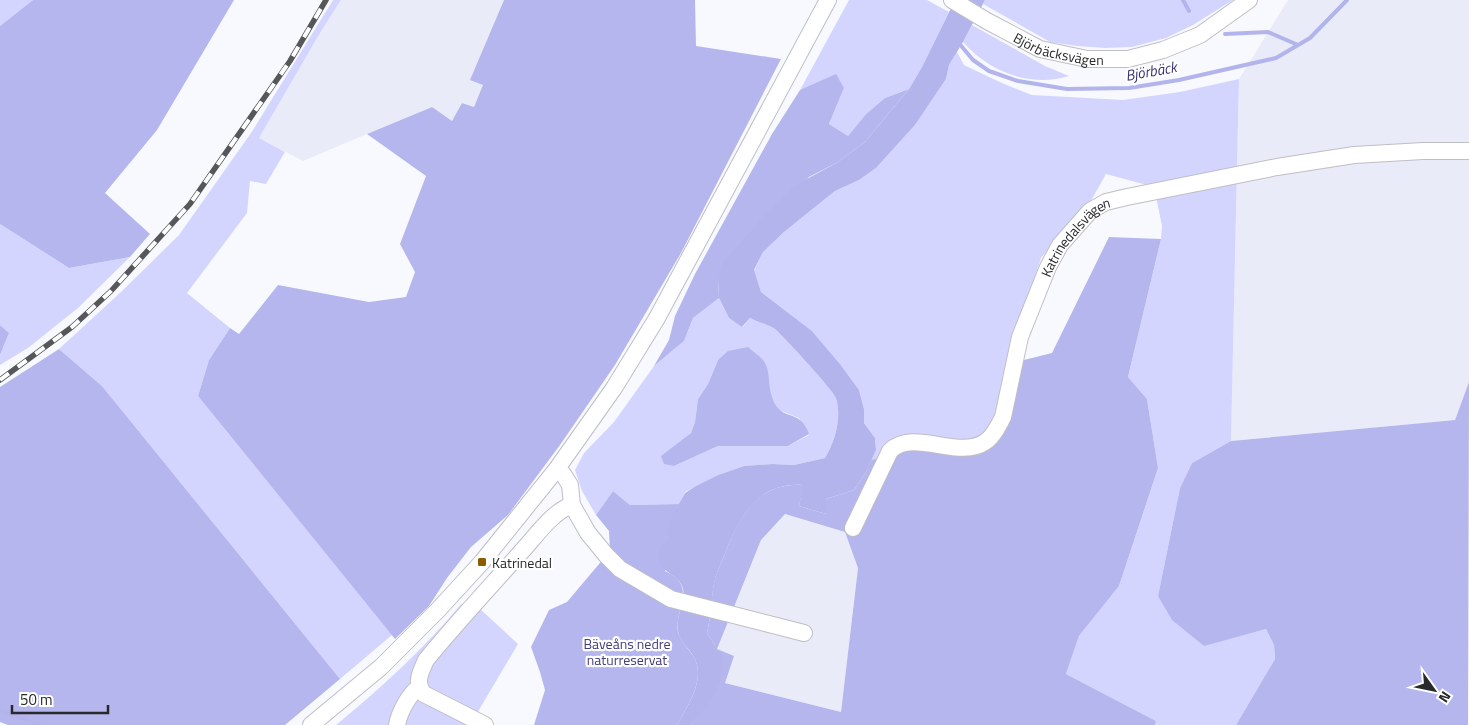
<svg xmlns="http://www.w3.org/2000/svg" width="1469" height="725" viewBox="0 0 1469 725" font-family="'Titillium Web',sans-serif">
	<rect width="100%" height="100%" fill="#f8f9fe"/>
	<!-- built -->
	<path fill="#eaebf9" d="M341,0h163l-33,80 13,5 -10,22 -12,-4 -10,18 -21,-14 -128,54 -44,-23 61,-105z
		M1288,0h181v382l-14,38 -224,21 8,-362z
		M785,514l60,18 13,35 -17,145 -116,-29 -8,-34 44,-109z"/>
	<!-- green -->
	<path fill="#d4d5ff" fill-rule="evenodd" d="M0,0h33l-33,26z
		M333,0h8l-21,33 -61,105 26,14 -19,32 -16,-3 -3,32 -60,80 43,35 -21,32 -11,36 194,239 -52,44 -238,-293 -43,-37 62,-57 58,-57 72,-102z
		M849,0h78l22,12 -27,55 -13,22 -24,9 -19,16 -18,22 -19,-12 15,-36 -32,-2 -12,4z
		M985,0h248l-40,25 -27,13 -34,9 -27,1 -28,-2 -27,-4 -67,-38z
		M972,25l73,41 24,10c-38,12 -80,-4 -106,-34z
		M957,52l7,13 40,19 28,11 91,5 57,-8 59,-13 -8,362 -39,22 -12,25 -22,108 46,49 62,-16 8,16 1,14 -39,66h-81l1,-4 -90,-47 13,-38 40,-50 39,-118 -11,-69 -19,-22 33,-138 1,-13 -8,-39 -48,-13 -14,25 -51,59 -24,74 -23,111 -101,11 -22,6 5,-10 -1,-12 -11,-15v-14l-5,-19 -19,-26 -28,-33 -51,-39 -7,-21 9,-19 21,-20 51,-41 24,-11 17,-12 39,-43 31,-46 3,-14z
		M0,224l69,44 61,-11 -52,51 -50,40 -28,17v-10l9,-22 -9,-8z
		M719,298l10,20 14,9 7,-9c7,4 20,7 25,11 9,8 58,61 61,69 6,19 -1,43 -11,60l-31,7 -22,-1 -28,2 -26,9 -33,17 -6,12 -49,1 -17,-14 -17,24 -14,-24 -7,-21 9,-17 30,-31 40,-56 30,-25 9,-23zM718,360l51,20 1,16 9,14 20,8 10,17 -21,11h-70l-44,20 -12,-10 29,-23 4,-11 3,-23 10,-15z
		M462,603l-2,11 -44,65 55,46h-135c45,-37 89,-77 126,-122z
		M479,608l39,36 -42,71 -46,-22 -5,-14 5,-14z"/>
	<!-- forest -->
	<path fill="#b5b6ed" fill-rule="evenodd" d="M33,0h201l-77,130 -52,63 45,41 -20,23 -61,11 -69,-44v-198z
		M504,0h191l1,46 85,13 -100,194 -66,112 -55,80 -52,70 -37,32 -24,31 -18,28 -34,33 -197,-243 11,-36 21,-32 9,6 39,-49 91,17 37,-5 9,-25 -15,-28 26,-68 -59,-42 65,-27 20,14 10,-18 12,4 9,-22 -13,-5z
		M836,74l8,14 -15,36 19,12 18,-22 19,-16 24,-9 -44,53 -27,20 -29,15 -91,103 1,18 -26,20 -9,23 -30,25 15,-26 6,-24 20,-42 77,-140 28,-44z
		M1109,237l52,2 -33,138 19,22 11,69 -39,118 -40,50 -13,38 90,47 -1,4h-465l9,-12 16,-62v-6l-8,-12c4,-16 4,-33 7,-50 2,-10 8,-22 12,-32 14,-37 33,-69 78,-66l-5,21 27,8v-15l28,-9 12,-18 5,-12 22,-6 19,-8 82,-3 22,-81 36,-9zM785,514l60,18 13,36 -17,144 -116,-29 9,-27 -17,-7 44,-109z
		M0,325l9,8 -9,22z
		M748,347c4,4 11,8 15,13 10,13 2,32 15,48 9,11 23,3 31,26l-21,12h-70l-44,20 -10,-2 -3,-8 30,-23 4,-11 3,-23 10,-15 10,-24 10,-9z
		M59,349l43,37 238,293 -55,46h-277l-8,-3v-335z
		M1469,382l-1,343h-232l39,-66 -1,-14 -8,-16 -62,17 -32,-26 -14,-24 22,-108 12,-25 39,-22 224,-21z
		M613,491l17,14 49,-1c-13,23 -12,42 -14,67 4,2 10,5 13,9 13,15 -4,35 0,52 2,9 11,17 16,25 12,22 -6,49 -17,68h-143l11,-35 -5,-18 -9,-25 18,-37 18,-8 43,-51 -1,-20 -13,-16z"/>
	<!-- water -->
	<path fill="#b3b4eb" d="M955,0h30l-22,42 -14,23 -3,14 -31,46 -39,43 -17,12 -24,11 -51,41 -21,20 -9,18 7,22 51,39 28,33 19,26 5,19v14l11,15 1,12 -10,22 -12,18 -28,9v15l-27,-8 4,-21c-44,-3 -63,30 -77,66 -4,10 -10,22 -12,33 -3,16 -3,33 -7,49l8,12v5l8,5 -3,24 -7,19 -23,27h-13c11,-19 29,-46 17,-68 -5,-9 -15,-16 -16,-26 -3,-14 8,-29 5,-42 -3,-14 -21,-16 -25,-29 0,-3 1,-8 1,-11l8,-8 1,-12 4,-13 13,-23 11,-7 22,-11 26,-9 28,-2 22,1 31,-7c10,-17 17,-40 11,-60 -3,-8 -52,-61 -61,-69 -5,-4 -18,-7 -25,-11l-8,9 -13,-9 -10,-20 -1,-18 6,-19 43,-48 27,-27 44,-24 27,-20 44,-53 13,-22z"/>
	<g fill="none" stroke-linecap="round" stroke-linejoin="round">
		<!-- stream -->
		<path stroke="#b3b4eb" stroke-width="4" d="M1183,0l6,11
			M1225,34l43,-2 30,13
			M958,42l15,18 16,11 29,10 49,8 62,-1 50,-8 97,-22 34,-20 37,-38
			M0,710l40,15"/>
		<defs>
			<g id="minor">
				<path id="s1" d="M952,0l35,21 53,28 47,10h41l35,-9 37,-15 49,-35"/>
				<path d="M556,470l7,4 7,11 2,20 16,28 18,22 14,14 51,30 133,34"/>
				<path id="s2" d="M853,528l37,-77c23,-23 69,9 95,-9 8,-5 14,-17 18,-25l17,-80 28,-70 12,-22 30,-34 16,-9 21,-5 150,-30 77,-12 69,-4h46"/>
				<path d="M311,725l70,-58 56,-56 45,-49 74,-92 58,-82 43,-70 171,-318"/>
				<path d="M397,725c2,-12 12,-31 22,-38"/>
				<path d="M485,725l-61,-31c-10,-11 -3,-23 2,-34 31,-38 64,-73 96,-109 14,-15 30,-39 50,-46"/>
			</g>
		</defs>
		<!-- minor casing -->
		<use href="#minor" stroke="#bebec5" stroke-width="18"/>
		<!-- minor -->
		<use href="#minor" stroke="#fff" stroke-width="16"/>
		<defs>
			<path id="rail" d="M0,380l72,-53 39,-36 79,-87 100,-143 36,-61"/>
		</defs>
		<!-- rail casing -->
		<use href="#rail" stroke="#565759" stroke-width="5.5"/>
		<!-- rail -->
		<use href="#rail" stroke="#fff" stroke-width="4" stroke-dasharray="11" stroke-linecap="butt"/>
	</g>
	<!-- markers -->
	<rect fill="#8b5b02" stroke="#fff" stroke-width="2" x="477" y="557" width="10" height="10" rx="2.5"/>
	<g text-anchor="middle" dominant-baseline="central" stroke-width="4.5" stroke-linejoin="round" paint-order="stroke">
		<!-- street labels -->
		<g font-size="14" fill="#28292b" stroke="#fff">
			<text stroke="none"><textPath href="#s1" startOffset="119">Björbäcksvägen</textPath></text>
			<text stroke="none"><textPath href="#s2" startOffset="414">Katrinedalsvägen</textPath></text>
		</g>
		<!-- poi labels -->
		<g font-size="14" fill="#28292b" stroke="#fff" text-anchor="start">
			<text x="492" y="562">Katrinedal</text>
		</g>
		<!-- park labels -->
		<g font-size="14" fill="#423d7f" stroke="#fff">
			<text x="627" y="643">Bäveåns nedre<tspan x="627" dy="16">naturreservat</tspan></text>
		</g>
		<!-- water labels -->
		<g font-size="15" font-style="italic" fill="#393475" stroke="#fff">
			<text transform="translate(1151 71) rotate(-10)">Björbäck</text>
		</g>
	</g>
	<!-- north arrow -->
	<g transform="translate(1434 690) rotate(123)" stroke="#ffffff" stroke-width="4" paint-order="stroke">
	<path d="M0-4L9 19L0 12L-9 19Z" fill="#28292b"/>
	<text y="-8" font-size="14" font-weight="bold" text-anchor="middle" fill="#28292b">N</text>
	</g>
	<!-- scale -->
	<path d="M12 705v8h96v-8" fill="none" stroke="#28292b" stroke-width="2.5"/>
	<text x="20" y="705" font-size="15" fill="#28292b" stroke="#ffffff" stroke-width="4" paint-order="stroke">50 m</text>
</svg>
